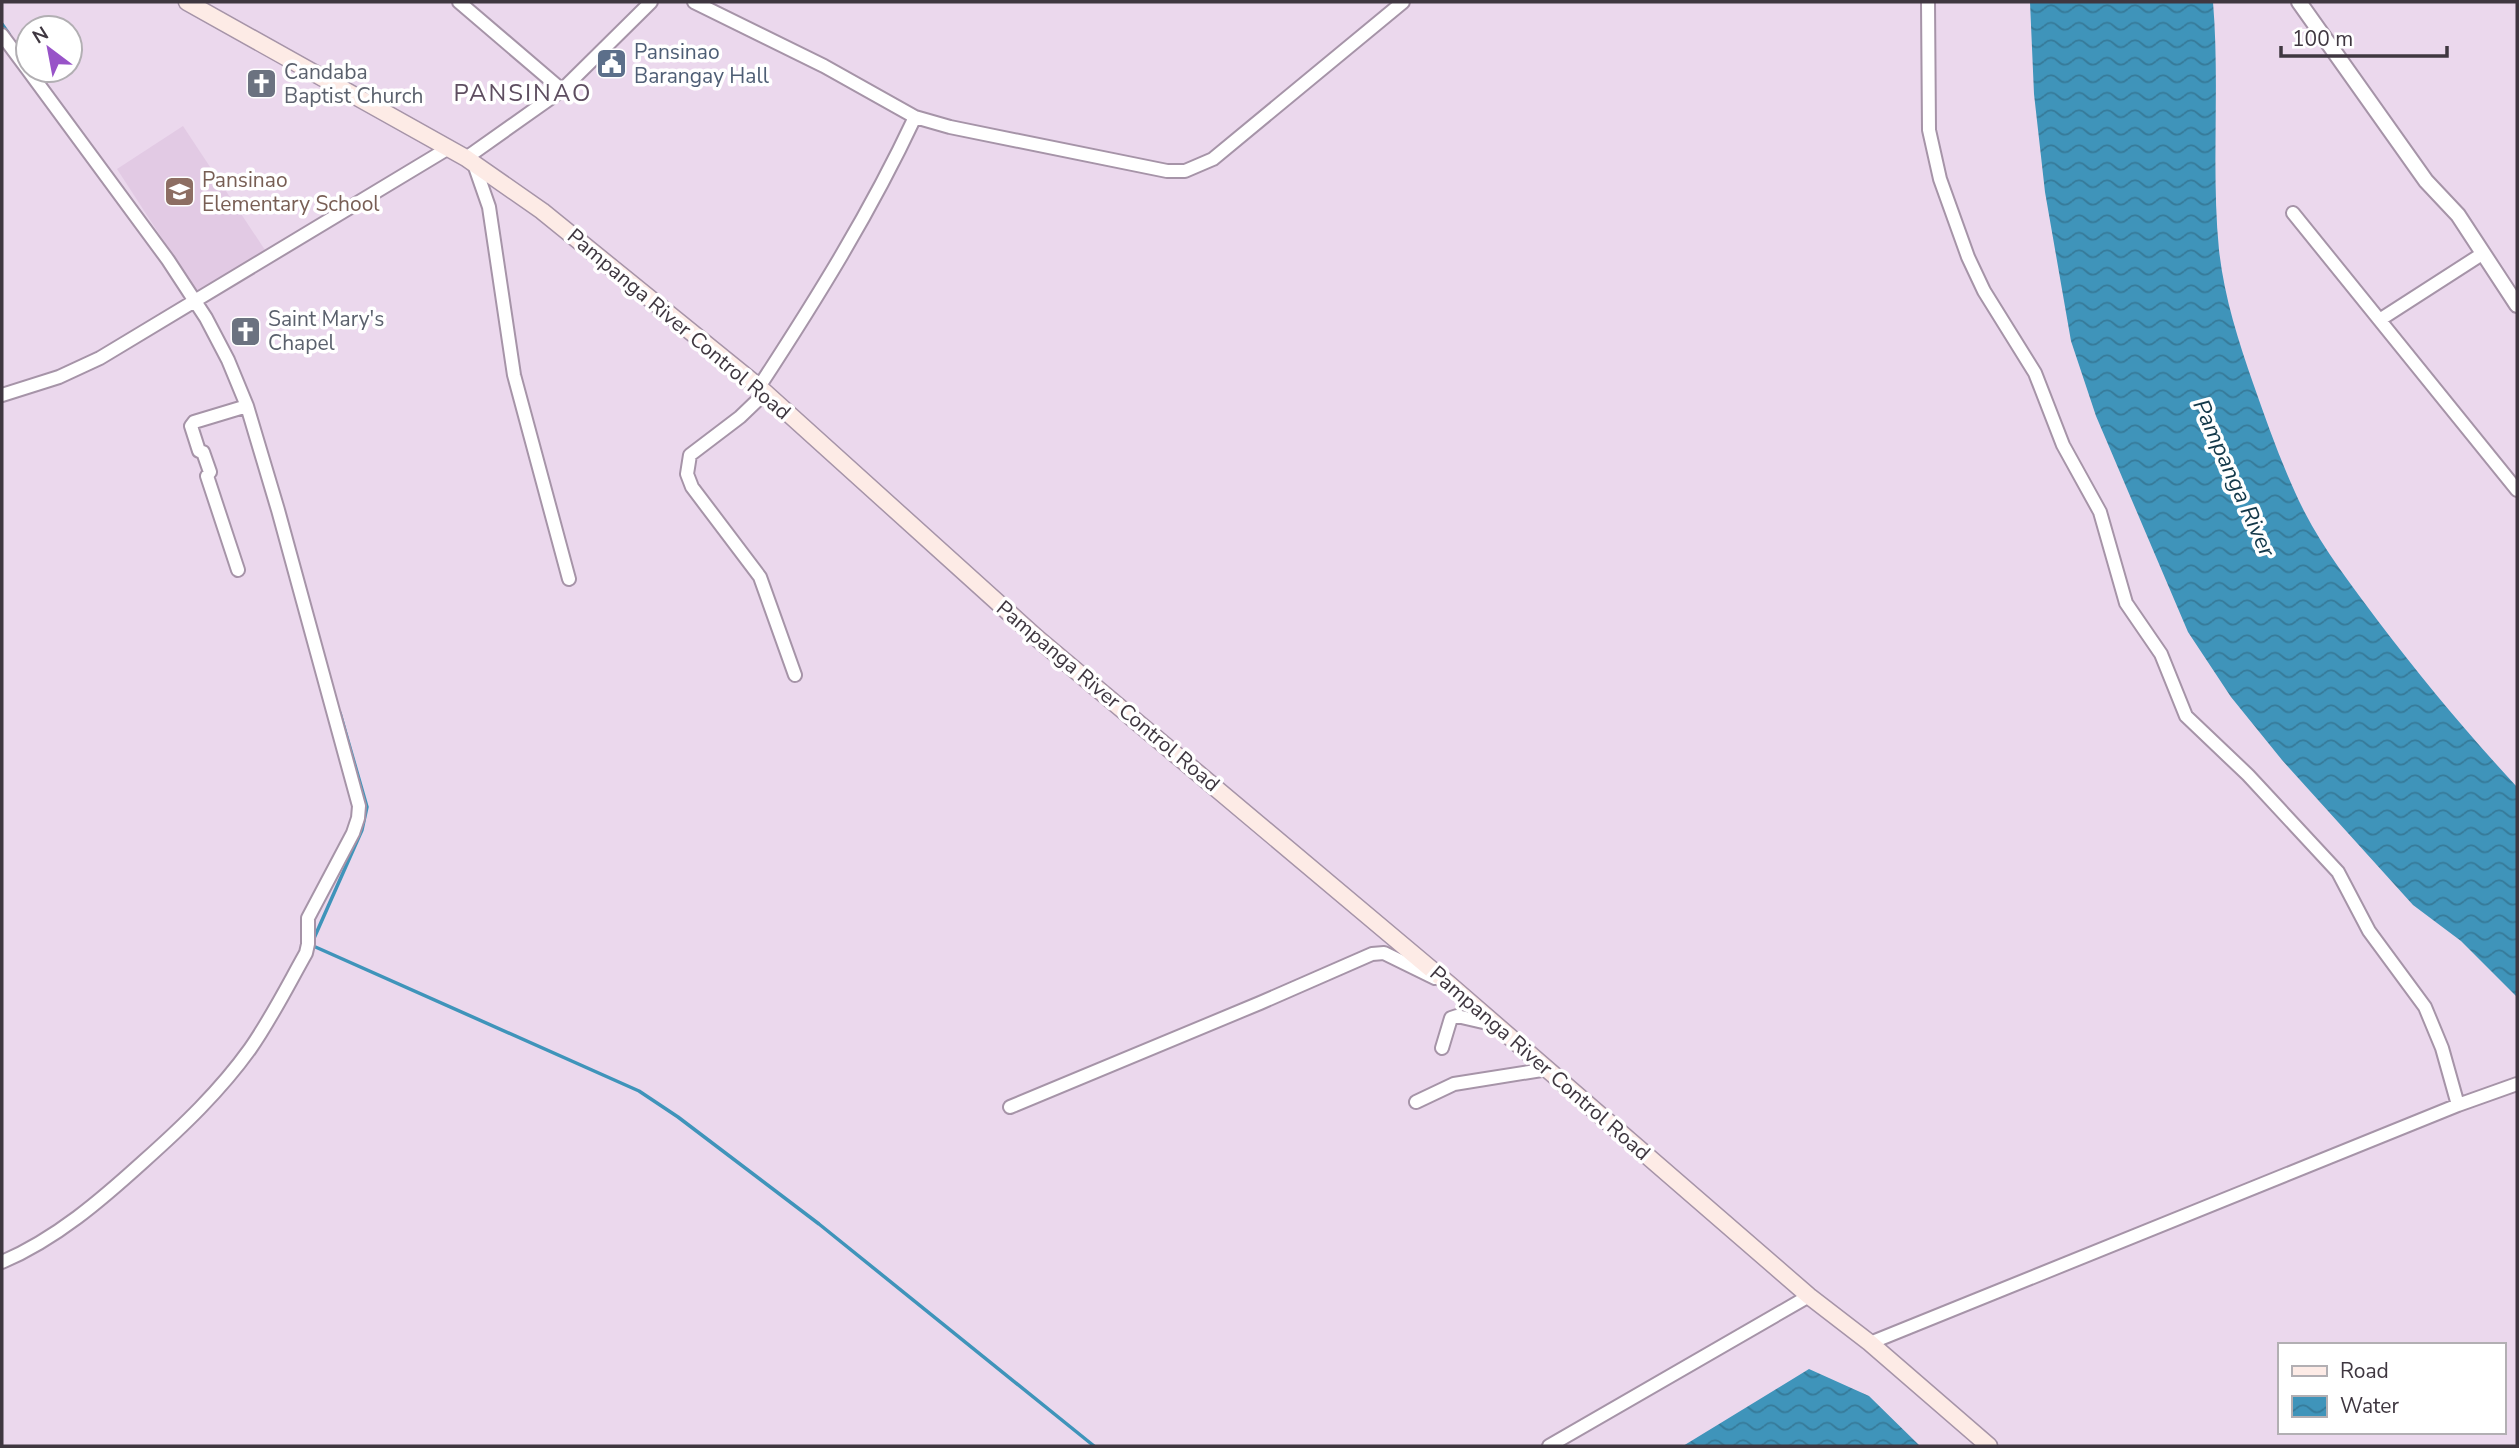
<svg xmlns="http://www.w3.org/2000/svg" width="2519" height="1448" viewBox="0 0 2519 1448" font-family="'Nunito Sans',sans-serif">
	<defs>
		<pattern id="water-waves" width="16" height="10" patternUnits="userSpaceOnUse" patternTransform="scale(1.75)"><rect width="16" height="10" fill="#3f94ba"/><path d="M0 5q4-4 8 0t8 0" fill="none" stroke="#367a99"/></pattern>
	</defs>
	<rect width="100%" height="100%" fill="#ebd8ed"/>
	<!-- built -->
	<path fill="#e2cae4" d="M183,126l82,124 -67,44 -81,-125z"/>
	<!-- water -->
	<path fill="url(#water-waves)" d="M2030,2h183c7,83 -2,166 6,248 5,46 19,90 34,133 15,43 31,88 51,128 20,39 48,75 74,110 44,58 90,113 139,166v210l-56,-56 -48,-36 -131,-145 -51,-63 -43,-65 -92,-216 -25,-75 -26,-149 -11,-98z
		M1809,1369l60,27 51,50h-237z"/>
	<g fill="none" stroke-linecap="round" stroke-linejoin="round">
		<!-- stream -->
		<path stroke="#3f94ba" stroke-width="3.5" d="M2,24l7,10
			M340,713l27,94 -5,23 -51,115 328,146 39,26 141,107 275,222"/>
		<defs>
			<path id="minor" d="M459,2l103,88
				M694,2l130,64 91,51 35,10 217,44h18l28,-12 190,-157
				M1928,2l1,128 11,49 28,78 16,34 51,82 28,72 37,67 26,91 35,51 25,62 62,59 90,97 31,59 56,76 17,41 16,57
				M2,35l26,35
				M466,158l96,-68 89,-88
				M474,164l15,43 25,168 55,204
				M2293,213l224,277
				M2381,319l101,-65
				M759,387c58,-89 111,-174 156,-270
				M765,393l-25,24 -50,38 -3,19 5,13 68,90 35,98
				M2,395l57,-18 41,-19 347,-209
				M238,570l-31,-94 3,-4 -7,-20 -4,-1 -8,-25 3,-4 53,-16
				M1442,1048l9,-30 6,-2 39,9
				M1416,1102l38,-18 94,-15
				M1010,1107l250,-104 112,-49 12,-1 51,25
				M2,1262c54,-23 99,-62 142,-101 38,-34 76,-70 106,-112 21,-30 38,-64 56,-96l2,-9v-26l45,-85 5,-15 1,-12 -81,-296 -31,-104 -19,-46 -22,-42 -38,-58 -140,-190
				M1870,1343l588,-238 59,-21
				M1549,1446l260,-150"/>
			<path id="tertiary" d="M2299,2l127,179 32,34 59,90"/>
			<path id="secondary" d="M187,2l279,156 76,53 217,176 278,251 413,347 359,311 61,47 119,103"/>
		</defs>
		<!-- minor casing -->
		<use href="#minor" stroke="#a694a8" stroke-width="16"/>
		<!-- tertiary casing -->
		<use href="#tertiary" stroke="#a694a8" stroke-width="18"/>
		<!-- secondary casing -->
		<use href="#secondary" stroke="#a694a8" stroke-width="19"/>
		<!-- minor -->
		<use href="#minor" stroke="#fff" stroke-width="12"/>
		<!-- tertiary -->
		<use href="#tertiary" stroke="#fff" stroke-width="14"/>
		<!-- secondary -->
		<use href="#secondary" stroke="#fdebe6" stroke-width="16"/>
	</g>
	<!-- icons -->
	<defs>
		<symbol id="civic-square" viewBox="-11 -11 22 22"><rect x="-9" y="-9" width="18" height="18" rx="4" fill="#5c6f8a" stroke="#fff"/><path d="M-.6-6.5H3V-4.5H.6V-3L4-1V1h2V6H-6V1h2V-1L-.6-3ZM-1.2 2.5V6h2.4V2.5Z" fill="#fff"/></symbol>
		<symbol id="church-square" viewBox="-11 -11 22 22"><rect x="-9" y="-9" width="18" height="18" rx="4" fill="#6b7280" stroke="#fff"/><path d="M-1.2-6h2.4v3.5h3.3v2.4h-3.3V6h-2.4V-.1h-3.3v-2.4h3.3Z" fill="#fff"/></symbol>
		<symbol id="school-square" viewBox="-11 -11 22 22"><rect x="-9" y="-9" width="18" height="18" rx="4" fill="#8d6e63" stroke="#fff"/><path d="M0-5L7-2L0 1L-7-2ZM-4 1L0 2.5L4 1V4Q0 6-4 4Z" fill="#fff"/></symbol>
	</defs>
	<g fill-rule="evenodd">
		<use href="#civic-square" x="594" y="46" width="35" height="35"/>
		<use href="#church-square" x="244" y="66" width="35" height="35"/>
		<use href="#school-square" x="162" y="174" width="35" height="35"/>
		<use href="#church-square" x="228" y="314" width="35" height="35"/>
	</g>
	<g text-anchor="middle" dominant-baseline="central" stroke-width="7" stroke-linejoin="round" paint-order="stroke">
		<!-- service labels -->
		<g font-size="21" fill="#4e5e75" stroke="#fff" text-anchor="start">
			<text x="634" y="52">Pansinao<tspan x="634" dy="24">Barangay Hall</tspan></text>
		</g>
		<!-- worship labels -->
		<g font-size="21" fill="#5b616d" stroke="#fff" text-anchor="start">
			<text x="284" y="72">Candaba<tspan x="284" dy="24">Baptist Church</tspan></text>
			<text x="268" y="319">Saint Mary's<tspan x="268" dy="24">Chapel</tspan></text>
		</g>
		<!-- education labels -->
		<g font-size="21" fill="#785e54" stroke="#fff" text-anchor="start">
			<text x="202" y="180">Pansinao<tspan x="202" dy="24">Elementary School</tspan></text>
		</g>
		<!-- street labels -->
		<g font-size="21" fill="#3f3740" stroke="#fff">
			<text transform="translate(679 324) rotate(40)">Pampanga River Control Road</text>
			<text transform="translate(1108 696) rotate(40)">Pampanga River Control Road</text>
			<text transform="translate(1540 1063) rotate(41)">Pampanga River Control Road</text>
		</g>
		<!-- water labels -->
		<g font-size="23" font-style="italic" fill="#13394a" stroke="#fff">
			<text transform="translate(2234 478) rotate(66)">Pampanga River</text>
		</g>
		<!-- quarter labels -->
		<g font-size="24" letter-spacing="2" fill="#5e4e60" stroke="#fff">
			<text x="523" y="93">PANSINAO</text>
		</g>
	</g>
	<!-- border -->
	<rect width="2519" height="1448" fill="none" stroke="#3f3740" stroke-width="7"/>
	<!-- legend -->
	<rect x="2278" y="1343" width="228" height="91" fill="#ffffff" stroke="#b2afb3" stroke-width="2"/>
	<rect x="2292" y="1366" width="35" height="10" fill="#fdebe6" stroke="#b2afb3" stroke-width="2"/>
	<text x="2340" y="1378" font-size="21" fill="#3f3740">Road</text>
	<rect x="2292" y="1396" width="35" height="21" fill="url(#water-waves)" stroke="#b2afb3" stroke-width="2"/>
	<text x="2340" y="1413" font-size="21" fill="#3f3740">Water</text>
	<!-- north arrow -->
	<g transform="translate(49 49) rotate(328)"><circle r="33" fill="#ffffff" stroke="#b2afb3" stroke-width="2"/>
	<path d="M0-5L12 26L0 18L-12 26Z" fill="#9853c8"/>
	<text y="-10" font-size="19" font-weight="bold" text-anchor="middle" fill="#3f3740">N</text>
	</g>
	<!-- scale -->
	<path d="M2281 46v10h166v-10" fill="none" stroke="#3f3740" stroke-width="3.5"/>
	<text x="2292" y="46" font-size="21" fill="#3f3740" stroke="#ffffff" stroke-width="5" paint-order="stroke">100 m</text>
</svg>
